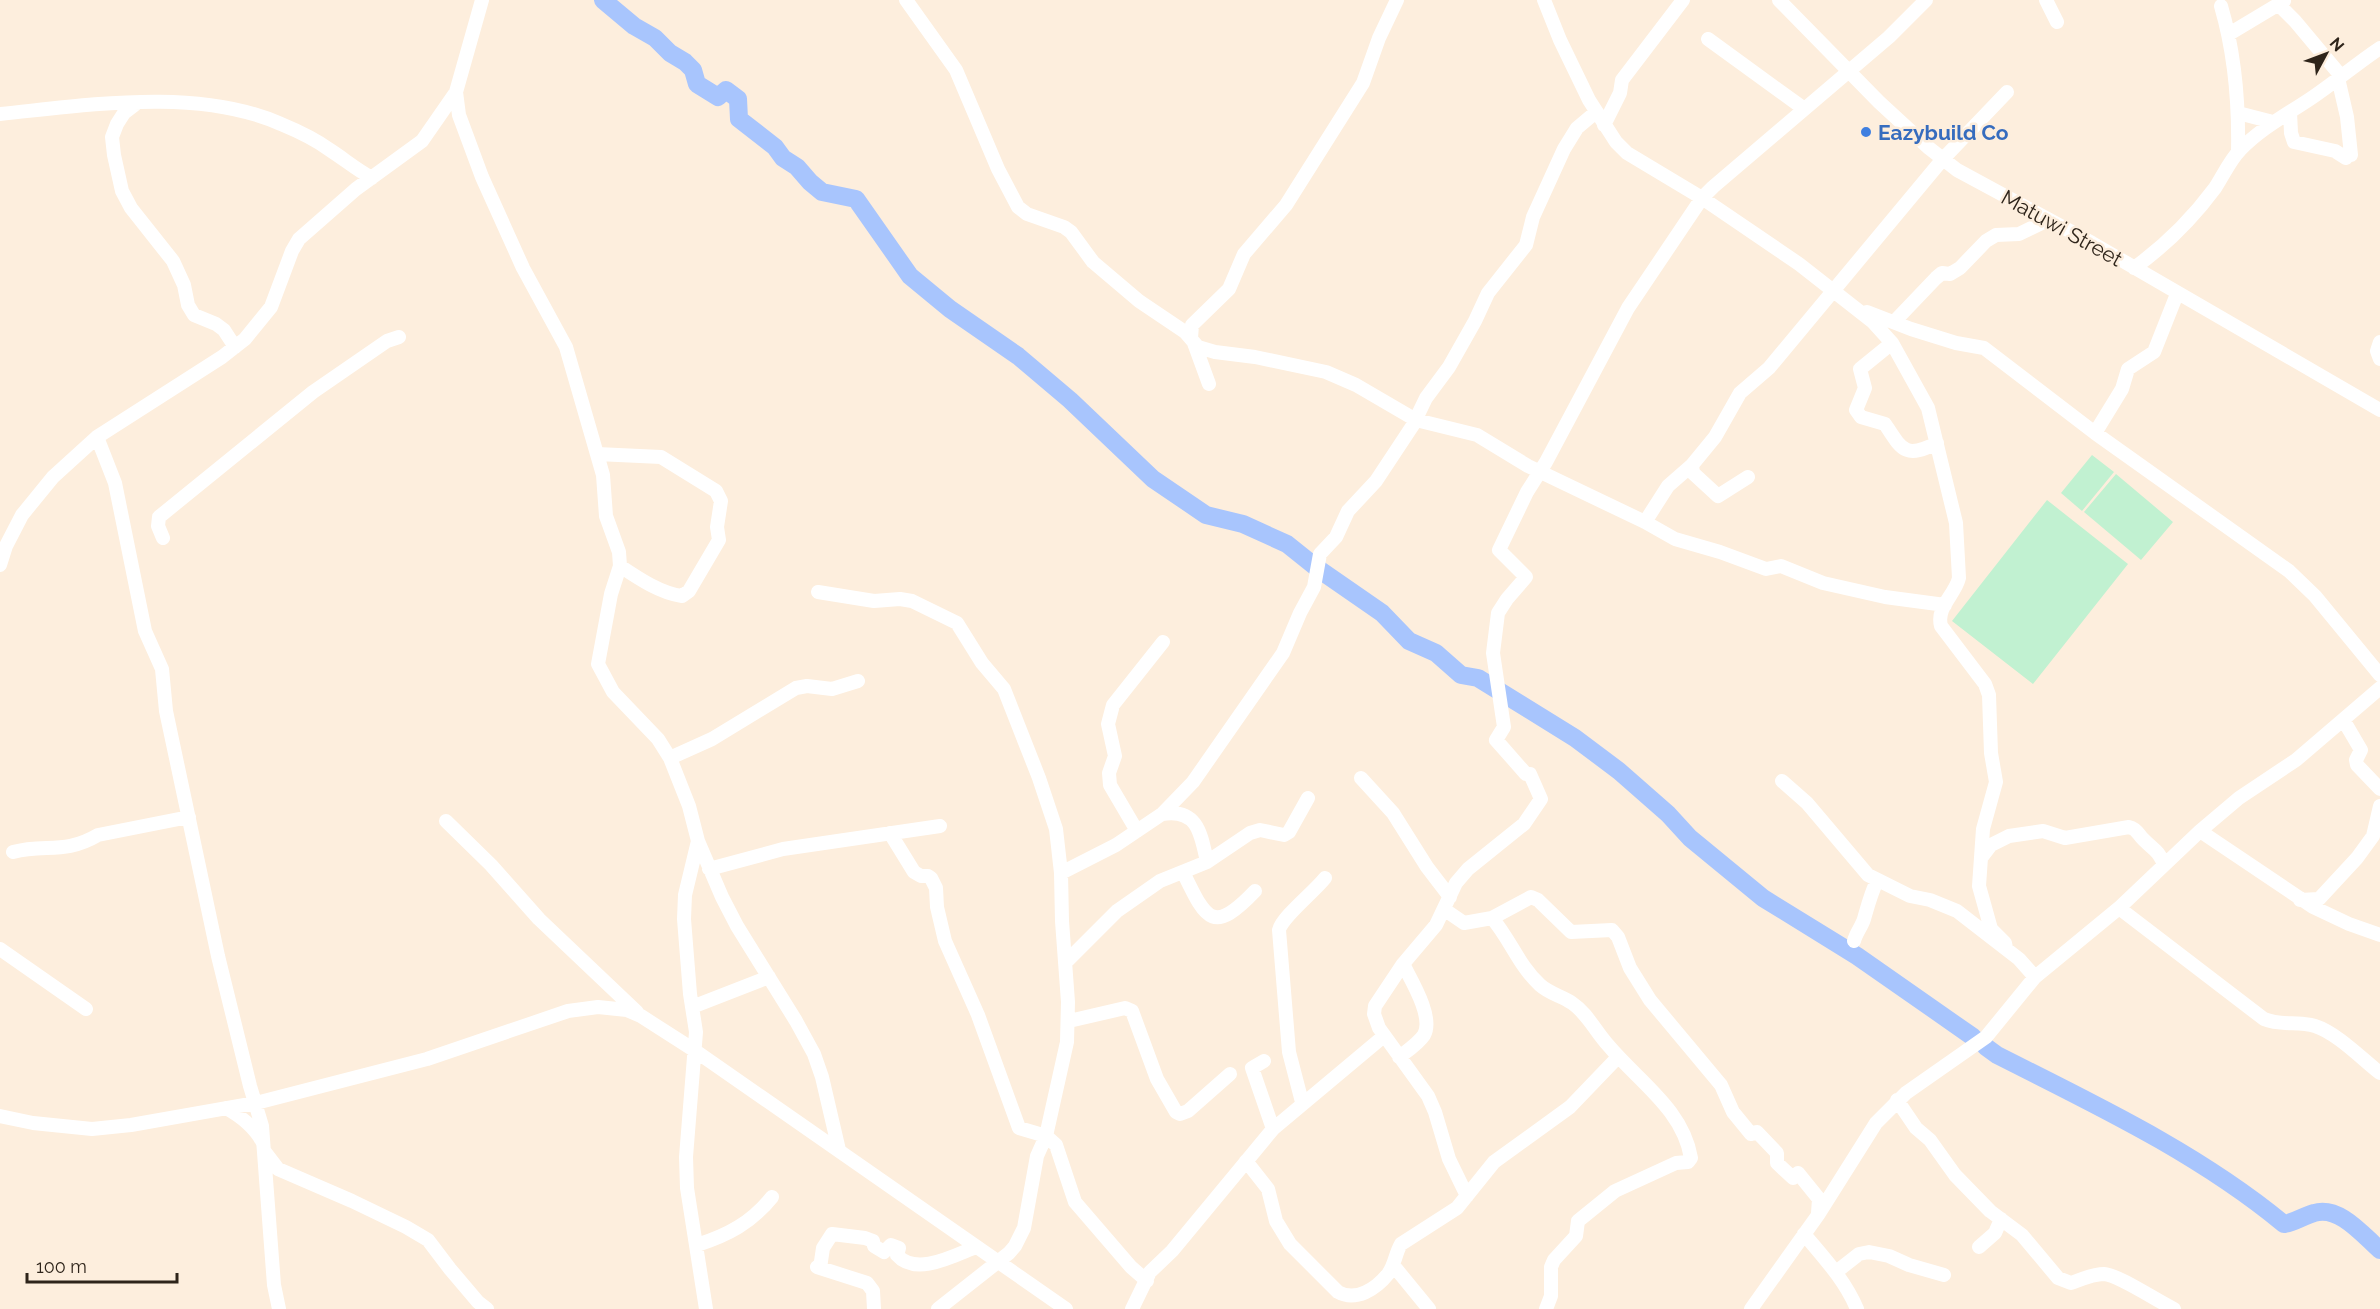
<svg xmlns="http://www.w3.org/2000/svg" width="2380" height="1309" viewBox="0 0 2380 1309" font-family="Raleway,sans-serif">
	<rect width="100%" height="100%" fill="#fdeedd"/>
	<!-- green -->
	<path fill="#c1f1d1" d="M2092,455l22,17 -32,39 -21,-18z
		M2116,474l57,48 -32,38 -57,-48z
		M2047,500l81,64 -95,120 -81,-63z"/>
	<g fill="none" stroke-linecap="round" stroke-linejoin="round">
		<!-- river -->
		<path stroke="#a8c5fd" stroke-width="18" d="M603,0l31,26 21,12 15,15 15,9 8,8 4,14 21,13 8,-7 12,9 1,20 36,28 8,11 14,9 13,15 12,10 34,7 54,77 40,33 68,47 52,44 83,79 53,36 37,9 44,20 30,24 65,45 27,28 27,12 25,22 17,3 97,60 44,33 49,43 22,24 73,60 94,58 116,81
			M1986,1047l11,8c99,50 201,98 287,169 12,-2 19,-8 30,-11 25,-8 49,22 66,37"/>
		<!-- minor -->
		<path stroke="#fff" stroke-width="14" d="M482,0l-26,92 3,23 23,62 41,91 43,79 37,128 3,41 13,36 1,14 -9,28 -13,70 15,28 45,47 12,19 19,48 9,35 24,56 15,29 59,95 18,33 8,23 17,73
			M906,0l50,70 42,99 20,38 9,7 37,13 7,5 22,30 46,39 46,31 13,15 17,5 40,5 71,15 30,13 60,35 61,15 51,31 117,56 30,17 45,13 46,17 15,-3 42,17 62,14 60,8
			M1544,0l16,40 29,60 27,42 11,11 75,45 97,66 74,58 19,21 36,65 28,115 3,55c-4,17 -23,29 -18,48l44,58 4,11 2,58 5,29 -13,47 -4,57 12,43 14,14 1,5
			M1779,0l100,102 50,46 28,22 135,73 288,167
			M2046,0l11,22
			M2279,5l16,16 46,55
			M2221,6c14,48 18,97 17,146
			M2229,34l55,-33
			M1708,39l95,69
			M2338,78l9,39 4,38
			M137,103l-13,10 -7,11 -5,13 2,18 8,36 9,17 42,53 11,24 4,20 6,10 22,9 8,6 11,17
			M2290,112l1,21 3,9 41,9 11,7
			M2238,113l35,9
			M0,114c89,-9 198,-27 281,10 17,7 34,15 49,26 14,9 27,20 42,28
			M1604,125l16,-32 2,-13 61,-80
			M2134,268c32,-23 58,-49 81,-80 8,-12 15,-28 25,-38 20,-21 46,-35 70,-51 24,-16 46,-35 70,-51
			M1867,312l44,17 45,14 28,5 111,85 194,138 26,25 65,79
			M1894,322l42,-44 6,-5 8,1 10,-6 26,-27 10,-6 23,-1 29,-14
			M1191,338l1,-13 37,-36 15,-35 42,-49 77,-122 16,-45 18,-38
			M2380,342l-3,9 3,8
			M1194,343l15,41
			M1892,343l-32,26 5,19 -9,22 5,7 24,7c17,26 20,35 52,19
			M2095,433l27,-44 6,-20 26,-17 23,-58
			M97,437l18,46 30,148 17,38 4,42 52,245 32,130 12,40 12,159 5,24
			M597,454l64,3 55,34 5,10 -4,26 2,13 -30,51 -7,5c-22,-3 -44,-18 -62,-30
			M1748,477l-30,19 -25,-23 -1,-8 23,-28 25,-44 29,-25 173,-208 65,-68
			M1645,522l23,-36 24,-21
			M163,538l-5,-12 1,-9 154,-125 74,-51 12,-4
			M0,565l6,-19 16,-31 31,-38 44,-40 125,-80 23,-18 26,-32 21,-56 7,-12 57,-50 66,-48 34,-49
			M818,592l56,9 26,-2 12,2 45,22 25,40 22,26 35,89 17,51 5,44 1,48 6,81 -1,40 -21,94 -9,20 -13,72 -9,18 -6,7 -71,56
			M2344,721l17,29 -5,10 1,5 23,24
			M670,758l42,-19 84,-51 11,-2 25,3 26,-8
			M1361,778l32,35 34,54 23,30
			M1782,781l25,22 61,72 42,21 20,4 27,11 62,48 16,18
			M1162,814c36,-6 39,20 45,48
			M446,821l45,44 48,54 98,93
			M1137,831l-27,-46 -1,-12 6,-17 -7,-32 5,-19 50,-63
			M2200,831l113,76 36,17 31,11
			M890,833l24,39 7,4h7l3,2 5,10 1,19 8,34 33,74 41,113 27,8 10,9 19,57 56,65 16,14
			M698,841l-13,54 -1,24 6,75 6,38 -10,125 1,31 19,121
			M13,852c32,-9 51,3 85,-17l91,-18
			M1981,858l10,-13 18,-9 34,-5 22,7 64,-11c9,2 9,8 15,13 11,11 13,9 20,24
			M709,869l74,-20 157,-23
			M1183,872c23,47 29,64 72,19
			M1061,873l55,-28 46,-31 31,-32 90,-129 17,-40 14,-26 6,-33 16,-17 12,-26 28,-30 37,-56 13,-27 23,-31 26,-46 13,-28 38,-48 7,-28 31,-68 13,-21 19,-16
			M2300,900l19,-1 38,-41 16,-22 7,-30
			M2119,908l145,111c17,7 34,2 51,7 22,7 47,33 65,47
			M1445,910l19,13 28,-5 39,-21 7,3 33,32 41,-2 6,7 12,31 20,32 71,85 12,27 18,22 6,-2 20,21v10l16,15 5,-5 21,26 -1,14
			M1492,918c18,21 27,48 48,67 10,9 22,11 32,18 15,10 24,29 36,42 30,36 75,64 83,113l-3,4 -12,1 -61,28 -37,30 -2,15 -22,24 -3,7v29l-5,13
			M1854,941c2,-8 8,-15 10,-22 4,-14 7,-26 13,-38
			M0,949l86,60
			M1065,963l52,-52 43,-30 47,-19 43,-29 10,-3 24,5 5,-3 19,-34
			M692,1007l77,-30
			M1069,1021l56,-13 7,3 25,68 19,33 4,2 8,-3 42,-37
			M1399,1057c8,-6 19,-13 25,-22 10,-18 -13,-55 -21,-71
			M1264,1061l-12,7 21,61
			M1897,1100l19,28 14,12 25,35 35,36 32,24 36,43 13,5c11,-4 22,-9 33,-9 15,1 53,27 70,35
			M1302,1102l-13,-50 -10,-122c3,-13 35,-38 46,-52
			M226,1108c16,9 29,19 37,35
			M0,1116l33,7 59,6 39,-4 125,-22 171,-44 141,-48 30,-4 29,3 14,6 53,34 372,259
			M265,1152l13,17 74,32 54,26 22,13 22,29 28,33 9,7
			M1246,1161l22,28 8,32 14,23 48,48c18,10 38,-3 50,-18 7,-9 7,-20 13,-30l56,-36 37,-46 76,-55 48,-50
			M1467,1196l-18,-37 -14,-47 -7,-16 -49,-68 -5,-14 1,-8 28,-42 33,-39 20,-42 12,-14 56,-45 17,-25 -11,-25h-4l-30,-34 8,-13 -11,-74 5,-40 9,-14 19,-22 -27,-27 28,-58 19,-30 82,-154 74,-110 11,-11 176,-150 37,-37
			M1804,1234c20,24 41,46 53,75
			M697,1245c31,-10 54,-22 75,-48
			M1979,1247l16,-14 6,-14
			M1393,1265l36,44
			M817,1267l50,16 6,8 1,18
			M820,1268l3,-20 9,-14 33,4 8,3 1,5 10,6 7,-7 8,3 -2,7c19,22 58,0 79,-8
			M1836,1272l23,-18 10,-2 20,4 20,9 35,10
			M1132,1309l18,-37 22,-21 101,-122 111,-93
			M1751,1309l67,-94 58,-92 30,-30 80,-56 49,-60 84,-69 81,-77 39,-33 57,-38 84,-72"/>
	</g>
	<!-- markers -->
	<circle fill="#3f7fe0" stroke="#fdeedd" stroke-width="2" cx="1866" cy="132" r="6"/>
	<g text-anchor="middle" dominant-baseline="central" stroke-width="5" stroke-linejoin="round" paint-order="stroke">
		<!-- shop labels -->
		<g font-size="21" font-weight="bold" fill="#366cbe" stroke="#fdeedd" text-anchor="start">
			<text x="1878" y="132">Eazybuild Co</text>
		</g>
		<!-- street labels -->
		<g font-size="21" fill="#2e241a" stroke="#fdeedd">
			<text transform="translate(2062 228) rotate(29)">Matuwi Street</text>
		</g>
	</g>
	<!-- north arrow -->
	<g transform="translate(2326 54) rotate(49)" stroke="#fdeedd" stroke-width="4.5" paint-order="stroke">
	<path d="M0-4.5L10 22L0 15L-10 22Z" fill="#2e241a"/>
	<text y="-9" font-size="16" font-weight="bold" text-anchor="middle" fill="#2e241a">N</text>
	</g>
	<!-- scale -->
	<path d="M27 1273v9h150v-9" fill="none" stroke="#2e241a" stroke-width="3"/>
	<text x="36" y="1273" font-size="18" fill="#2e241a" stroke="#fdeedd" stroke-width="4.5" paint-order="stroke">100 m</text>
</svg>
